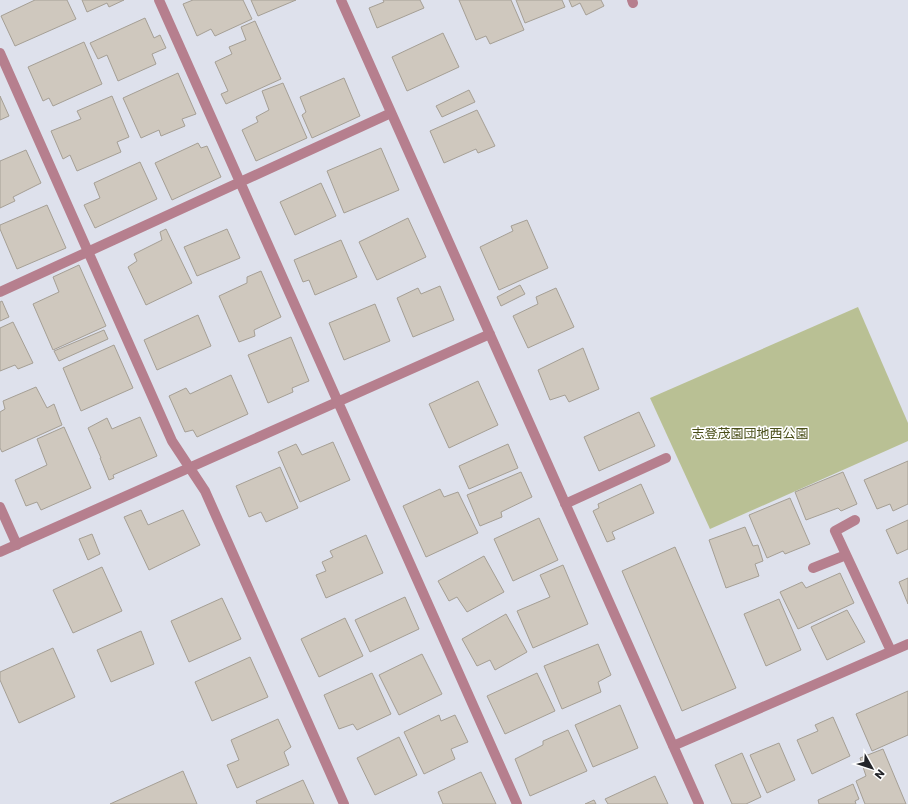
<svg xmlns="http://www.w3.org/2000/svg" width="908" height="804" viewBox="0 0 908 804" font-family="Poppins,'Noto Sans JP',sans-serif">
	<rect width="100%" height="100%" fill="#dee1ec"/>
	<!-- green -->
	<path fill="#b9c094" d="M858,307l50,116v18l-198,88 -60,-131z"/>
	<!-- building -->
	<path fill="#cfc8be" stroke="#a59f95" d="M35,0h32l9,19 -61,27 -14,-30z
		M82,0h42l-15,7 -2,-4 -20,9z
		M193,0h50l9,19 -37,17 -4,-7 -14,7 -14,-32z
		M251,0h45l-38,16z
		M383,0h37l4,8 -47,20 -8,-20 15,-6z
		M459,0h52l13,30 -34,14 -4,-8 -10,4z
		M516,0h46l3,7 -40,16z
		M569,0h32l3,6 -18,9 -6,-12 -8,4z
		M145,18l9,20 6,-3 6,13 -14,6 4,10 -38,17 -11,-26 -9,4 -8,-16z
		M255,21l26,58 -55,25 -5,-10 7,-3 -13,-29 17,-8 -3,-7 17,-7 -5,-13z
		M443,33l16,34 -52,24 -15,-34z
		M84,42l18,42 -49,22 -4,-8 -6,3 -15,-34z
		M178,73l18,41 -14,5 3,7 -24,10 -2,-6 -18,8 -18,-40z
		M344,78l16,38 -48,22 -10,-23 4,-3 -6,-15z
		M283,83l24,55 -51,23 -14,-31 16,-8 -2,-5 13,-7 -7,-19z
		M469,90l6,12 -33,15 -6,-11z
		M0,96l9,20 -9,4z
		M112,96l17,41 -12,5 4,10 -44,19 -7,-16 -7,4 -12,-28 30,-12 -4,-8z
		M477,110l18,36 -17,7 -2,-4 -32,14 -14,-32z
		M198,143l3,5 6,-2 14,31 -49,23 -17,-37z
		M381,148l18,42 -55,23 -17,-42z
		M26,150l15,33 -28,14 2,4 -15,7v-47z
		M140,162l17,37 -62,29 -11,-23 16,-7 -6,-15z
		M321,183l15,33 -41,19 -15,-33z
		M47,205l19,43 -49,21 -17,-40v-4z
		M408,218l18,39 -49,23 -18,-38z
		M527,220l21,48 -49,22 -19,-43 33,-16 -2,-5z
		M166,229l26,54 -46,22 -18,-38 9,-6 -3,-7 28,-14 -2,-8z
		M227,229l13,29 -43,18 -13,-29z
		M341,240l16,37 -42,18 -6,-15 -6,2 -9,-22z
		M79,265l27,61 -53,24 -20,-46 26,-12 -6,-15z
		M261,271l20,46 -27,13 1,6 -16,6 -20,-46 28,-13v-6z
		M520,285l5,9 -24,12 -4,-9z
		M440,286l14,34 -41,17 -16,-39 21,-10 3,6z
		M556,288l18,39 -46,21 -15,-32 25,-12 -2,-7z
		M2,301l7,16 -9,4v-19z
		M375,304l15,37 -46,19 -15,-37z
		M198,315l13,31 -54,24 -13,-30z
		M13,322l20,41 -15,6 -3,-4 -15,6v-43z
		M104,330l4,9 -49,22 -5,-10z
		M291,337l18,44 -17,7 1,4 -25,11 -20,-48z
		M114,345l19,43 -52,23 -18,-43z
		M583,348l16,41 -30,13 -4,-7 -15,5 -12,-30z
		M231,375l17,39 -51,23 -4,-7 -8,2 -16,-36 17,-8 4,6z
		M478,381l20,44 -49,23 -20,-44z
		M36,387l11,21 7,-4 8,21 -60,27 -2,-4v-36l5,-3 -2,-8z
		M639,412l16,34 -56,25 -15,-34z
		M140,417l17,39 -44,19 1,3 -5,2 -9,-22h1l-13,-30 19,-10 5,11z
		M64,427l27,61 -50,22 -4,-8 -11,4 -11,-26 32,-15 -10,-26z
		M333,442l17,38 -50,22 -22,-50 18,-8 6,11z
		M508,444l10,24 -49,21 -10,-23z
		M908,461v43l-15,7 -3,-7 -13,5 -13,-29z
		M280,467l18,41 -32,14 -5,-10 -12,5 -13,-31z
		M521,472l11,25 -31,15 1,5 -22,9 -13,-31z
		M843,472l14,32 -16,7 -3,-3 -32,12 -11,-28z
		M641,484l13,29 -42,19 3,7 -8,3 -14,-31 6,-3 -1,-4z
		M440,489l4,8 14,-5 20,41 -52,24 -23,-51z
		M790,498l20,46 -25,10 -2,-3 -16,7 -18,-43z
		M141,510l7,15 35,-15 17,35 -51,25 -25,-53z
		M539,518l19,42 -45,21 -19,-42z
		M908,520v29l-11,5 -11,-24z
		M745,527l8,19 5,-1 5,16 -8,3 4,12 -33,12 -17,-48z
		M92,534l8,20 -12,6 -9,-21z
		M366,535l17,38 -57,25 -10,-23 10,-4 -4,-9 11,-5 -3,-6z
		M675,547l61,141 -54,23 -60,-140z
		M484,556l20,36 -37,20 -10,-15 -8,4 -11,-20z
		M563,565l25,59 -55,24 -16,-37 33,-14 -10,-22z
		M102,567l20,44 -49,22 -20,-43z
		M840,573l14,30 -56,26 -18,-37 22,-10 4,6z
		M908,578v26l-9,-22z
		M405,597l14,32 -49,23 -15,-32z
		M222,598l19,41 -52,23 -18,-41z
		M779,599l22,51 -35,16 -22,-52z
		M847,610l18,32 -38,18 -16,-33z
		M506,614l21,38 -32,18 -5,-10 -13,6 -15,-27z
		M345,618l18,38 -44,21 -18,-38z
		M141,631l13,33 -43,18 -14,-32z
		M598,644l13,31 -13,7 3,10 -39,17 -18,-43z
		M53,648l22,49 -56,26 -19,-43v-8z
		M422,654l20,40 -43,21 -20,-40z
		M250,657l18,40 -56,24 -17,-39z
		M372,673l19,41 -34,16 -4,-6 -14,5 -15,-34z
		M537,673l18,38 -50,23 -18,-38z
		M908,691v44l-36,16 -16,-37z
		M620,705l18,43 -45,19 -18,-42z
		M439,715l2,6 14,-6 13,27 -17,7 4,10 -31,15 -20,-42z
		M833,717l17,39 -38,18 -15,-34 21,-9 -3,-6z
		M278,719l13,28 -7,5 5,13 -52,23 -10,-23 12,-5 -8,-20z
		M568,730l19,41 -57,25 -15,-37 28,-14v-4z
		M399,737l18,38 -42,20 -18,-37z
		M779,743l16,37 -28,13 -17,-38z
		M883,749l23,55h-41l-9,-23 10,-5 -6,-18z
		M742,753l19,44 -15,7h-14l-17,-39z
		M183,771l14,33h-87z
		M481,772l15,32h-53l-5,-12z
		M655,776l13,28h-60l-3,-5z
		M303,780l11,24h-57l-1,-3z
		M853,784l6,15 -4,2 1,3h-37l-1,-4z
		M594,800l2,4h-11z"/>
	<g fill="none" stroke-linecap="round" stroke-linejoin="round">
		<!-- street -->
		<path stroke="#b67f8e" stroke-width="10" d="M159,0l358,804
			M341,0l358,804
			M632,0l1,3
			M0,53l172,388 33,50 139,313
			M0,292l391,-179
			M565,504l101,-46
			M0,507l17,38
			M855,520l-20,11 56,120
			M0,552l490,-218
			M813,568l33,-13
			M673,746l235,-102"/>
	</g>
	<g text-anchor="middle" dominant-baseline="central" stroke-width="3" stroke-linejoin="round" paint-order="stroke">
		<!-- park labels -->
		<g font-size="13" fill="#494e17" stroke="#fff">
			<text x="750" y="433">志登茂園団地西公園</text>
		</g>
	</g>
	<!-- north arrow -->
	<g transform="translate(872 768) rotate(129)" stroke="#ffffff" stroke-width="3" paint-order="stroke">
	<path d="M0-3L7 15L0 10L-7 15Z" fill="#242529"/>
	<text y="-6" font-size="11" font-weight="bold" text-anchor="middle" fill="#242529">N</text>
	</g>
</svg>
